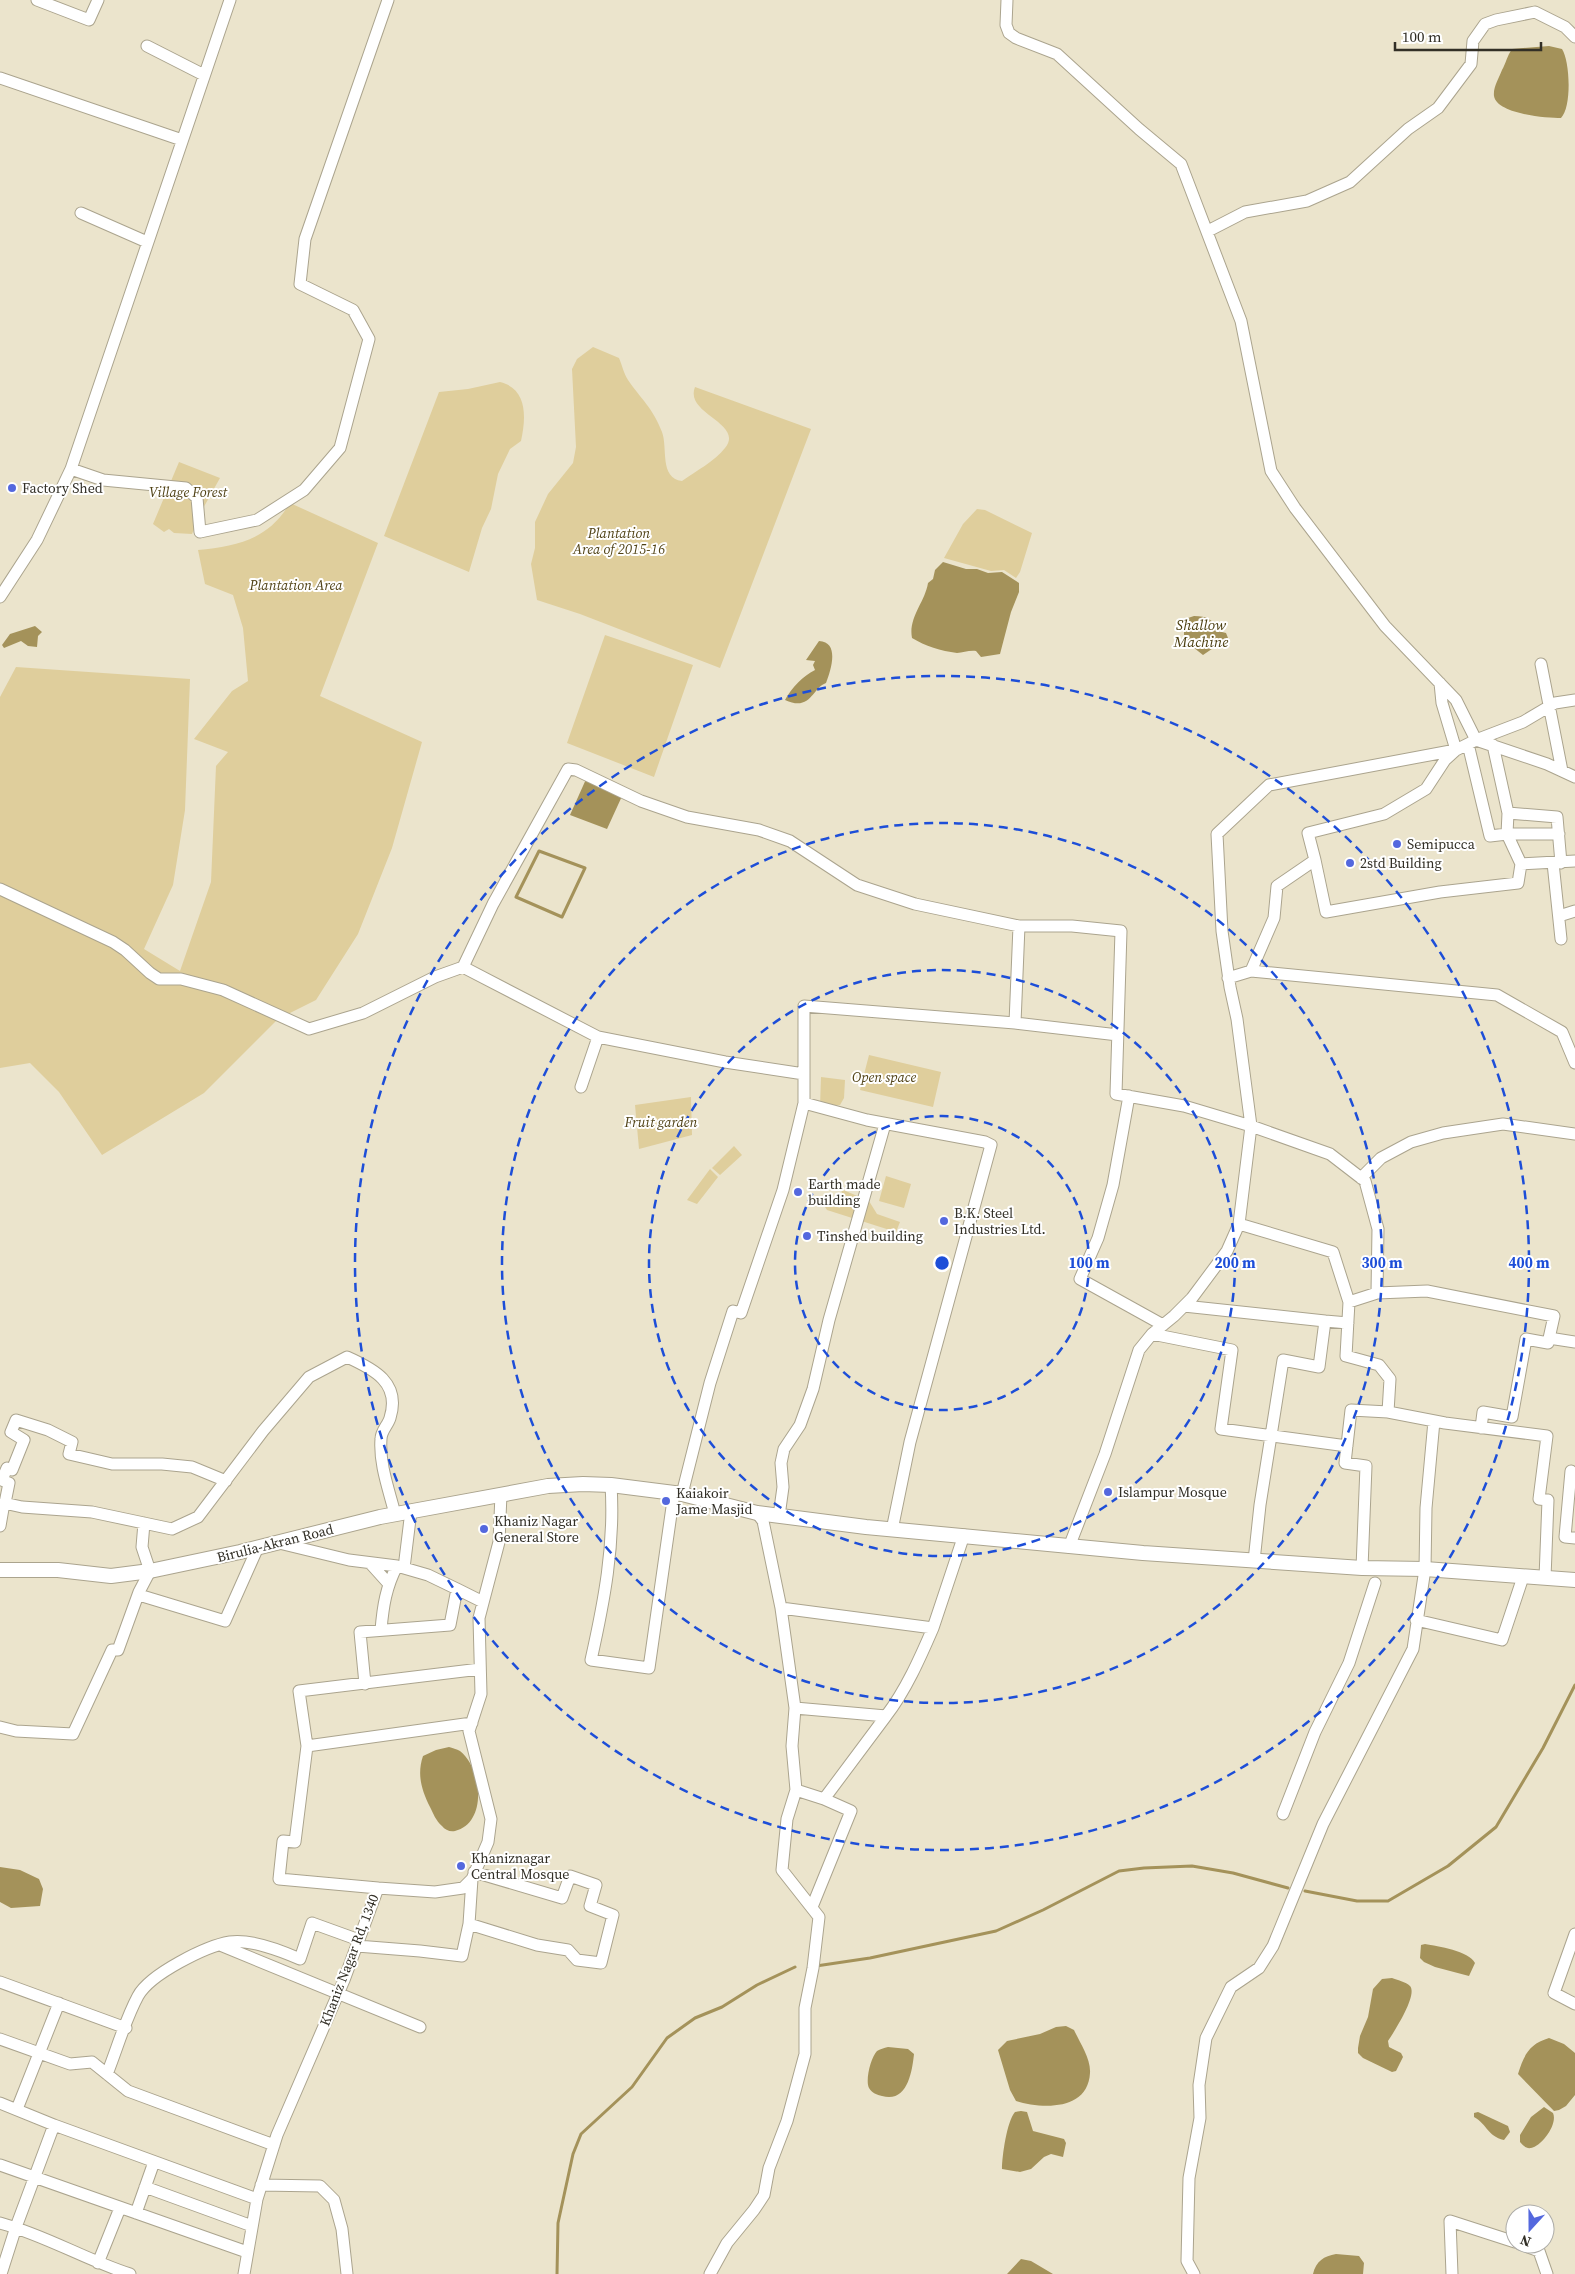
<svg xmlns="http://www.w3.org/2000/svg" width="1575" height="2274" viewBox="0 0 1575 2274" font-family="'Source Serif 4',serif">
	<rect width="100%" height="100%" fill="#ebe4cc"/>
	<!-- green -->
	<path fill="#dfce9c" d="M593,347l26,11c3,7 5,16 9,22 13,19 25,28 34,52 6,16 -3,46 20,49 14,-10 33,-20 43,-33 20,-25 -41,-34 -30,-61l116,42 -91,239 -140,-54 -43,-14 -6,-36 4,-16v-26l13,-28 25,-31 3,-16 -4,-78 5,-10z
		M500,382c28,7 26,36 21,59l-11,8 -12,25 -7,35 -9,19 -13,44 -85,-36 55,-144 29,-3z
		M179,462l41,16 -19,34 -9,22 -18,-1 -5,-4 -5,3 -11,-8z
		M290,503l88,40 -58,153 102,46 -30,106 -34,86 -42,66 -38,19 -74,74 -102,62 -43,-63 -29,-29 -30,5v-371l16,-30 174,12 -5,131 -12,75 -29,64 36,22 31,-89 5,-116 12,-14 -34,-13 38,-48 16,-10 -5,-53 -10,-33 -28,-11 -7,-34c39,-4 70,-10 92,-47z
		M977,509l8,1 47,23 -12,39 -4,6 -12,-8 -13,1 -47,-13 19,-34z
		M605,635l88,30 -39,112 -87,-34z
		M869,1055l72,17 -8,35 -73,-17z
		M821,1077l24,3 -1,18 -4,7 -20,2z
		M691,1097l1,38 -53,14 -4,-44z
		M734,1146l8,9 -22,20 -8,-7z
		M710,1169l8,8 -21,27 -10,-4z
		M886,1176l25,8 -7,24 -25,-7z
		M841,1189l28,12 8,13 23,8 -4,10 -69,-22 -2,-3 3,-3 12,4 3,-11z"/>
	<!-- water -->
	<path fill="#a4925a" d="M1549,46l13,3c8,12 10,58 -1,69 -15,0 -64,-4 -67,-22 -1,-9 5,-18 8,-26 4,-7 5,-14 10,-21z
		M943,562l23,7h11l11,4 14,-1 17,11v9l-8,20 -11,42 -19,3 -5,-6c-7,-1 -13,2 -19,2 -16,-2 -32,-7 -45,-15 -4,-20 13,-36 16,-55l5,-4 2,-9z
		M1194,616c13,0 19,3 24,15l8,2 2,5 -25,17 -19,-15v-8l4,-14z
		M35,626l7,6 -4,4 -1,11 -9,-1 -7,-5 -17,7 -2,-3 8,-11z
		M819,641c21,1 12,29 7,42 -14,5 -15,29 -41,17 7,-13 18,-24 30,-30l-2,-5 2,-4 -9,-1z
		M587,777l36,17 -16,35 -37,-14z
		M449,1747c3,1 8,2 11,4 22,17 28,72 -5,80 -5,1 -10,-1 -13,-5 -6,-5 -9,-13 -12,-19 -9,-18 -13,-33 -7,-51l13,-6z
		M0,1867l20,3 19,9 4,10 -3,17 -29,2 -11,-6z
		M1425,1944c13,2 44,7 50,19l-6,13 -34,-9 -11,-5 -4,-4 1,-13z
		M1392,1978c5,2 14,4 18,8 8,9 -16,46 -22,55l1,6 12,6 2,4 -7,14 -4,1 -29,-14 -5,-5v-5l2,-12 8,-19 5,-28 9,-10z
		M1066,2026l8,4c6,13 17,29 16,43 -2,38 -48,36 -74,28l-6,-11 -12,-40 9,-9 33,-7 16,-7z
		M1549,2038l15,6 11,9v42l-9,11 -7,4 -5,1 -36,-37c6,-19 11,-30 31,-36z
		M888,2047l20,2 6,5c-2,19 -7,49 -32,42 -5,-1 -10,-3 -13,-8 -4,-8 2,-31 8,-37 3,-2 7,-3 11,-4z
		M1544,2107l9,6c5,11 -11,33 -22,35 -5,1 -8,-3 -11,-6v-7l11,-18z
		M1021,2111l6,1 6,19 31,8 2,4 -3,14 -12,-3 -7,3 -13,12 -11,3 -18,-3c0,-13 5,-48 13,-57z
		M1478,2112l30,14 2,6 -6,8c-17,-4 -16,-15 -30,-23v-4z
		M1336,2254l23,2 5,7 -1,11h-50c3,-13 11,-18 23,-20z
		M1021,2259l10,2 22,13h-46z"/>
	<g fill="none" stroke-linecap="round" stroke-linejoin="round">
		<!-- stream -->
		<path stroke="#a4925a" stroke-width="3" d="M539,851l46,17 -23,49 -46,-20z
			M1305,1891l52,10h31l60,-35 48,-39 47,-79 32,-63
			M816,1966l54,-8 126,-27 47,-21 76,-39 25,-3 48,-2 41,7 55,15
			M557,2274l1,-51 15,-69 8,-20 51,-47 35,-49 28,-20 27,-11 35,-22 38,-18"/>
		<defs>
			<path id="minor" d="M37,0l52,20 9,-20
				M1007,0l-1,25 3,8 7,5 41,16 82,75 42,35 60,157 30,150 24,37 90,118 71,74 20,40 71,24 28,13
				M147,46l57,29
				M0,78l182,62
				M81,213l66,29
				M1208,231l37,-19 62,-11 43,-19 58,-53 30,-21 33,-44 2,-23 12,-17 11,-4 39,-8 30,15 10,10
				M71,469l32,11 83,8 11,10 3,34 57,-12 47,-30 36,-42 29,-109 -16,-29 -53,-26 5,-45 83,-239
				M0,597l37,-57 34,-71 159,-469
				M1541,664l21,107
				M1440,683l2,20 14,47 20,-10 47,-18 32,-19 20,-3
				M1468,744l22,92 17,-2 14,30
				M1493,745l15,68 49,4 4,46
				M1508,813l-1,21h52
				M1315,860l-7,-27 76,-19 42,-25 19,-29 11,-10 -187,35 -52,49 5,97 8,56 7,32 14,107 -12,98 94,28 16,50 -3,54 33,9 11,14 -2,33
				M1553,863l8,76
				M0,889l113,53 12,8 25,23 9,6h22l42,11 86,39 54,-16 72,-36 28,-10 30,-63 75,-135 8,1 65,31 46,16 72,13 31,11 67,44 58,19 104,22h53l49,5 -5,163 68,12 67,20 79,28 35,27 13,48 -1,64
				M1559,916l16,-5
				M1019,926l-4,97 103,12
				M463,967l135,70
				M1251,971l246,24 65,37 13,31
				M1228,978l23,-7 23,-53 3,-32 38,-26 11,52 114,-20 78,-9 3,-19 54,-3
				M581,1087l17,-50 127,25 79,12
				M1129,1096l-16,89 -15,53 -18,41 83,46
				M804,1103v-97l211,17
				M1361,1178l20,-20 30,-16 32,-9 60,-9 72,10
				M1349,1302l28,-9 50,-2 127,25 -6,27 -22,-4 -14,78 -29,-5 -2,16
				M1184,1306l141,15
				M1152,1334l80,16 -11,79 126,17
				M1549,1338l26,4
				M1571,1471l-6,66 10,1
				M611,1485c4,60 -7,117 -20,175l58,8 25,-175
				M682,1494l28,-111 23,-72 8,2 42,-123 21,-87 63,17 118,22 6,3 -81,297 -18,88
				M5,1503l4,-20 -7,-3 5,-12 5,2 12,-30 -13,-8 5,-12 32,10 24,12 -3,12 43,10h50l30,3 34,14
				M779,1516l4,-29 -2,-24 3,-14 16,-24 13,-36 16,-69 56,-196
				M0,1526l4,-23 18,4 70,5 80,17 26,-12 65,-86 46,-54 38,-20c27,12 54,26 43,61 -2,7 -9,13 -9,21 -2,25 8,51 14,75
				M279,1543l70,17 48,6 31,9 29,14
				M1069,1547l36,-93 34,-104 13,-16 22,-18 18,-18 35,-47 12,-27
				M1254,1561l6,-56 23,-145 36,7 6,-46 23,2
				M370,1563l18,20
				M404,1568l7,-57
				M1362,1568l4,-102 -21,-3 6,-53 37,2 57,11 102,13 -8,63 9,1 -3,78
				M139,1595l86,26 33,-74
				M781,1608l152,20 31,-93
				M1416,1620l86,20 21,-63
				M381,1630c2,-24 5,-43 16,-64
				M365,1684l-5,-52 90,-7 7,-36 26,13
				M795,1708l91,8c20,-26 34,-58 47,-88
				M472,1723l-165,23 -8,-55 181,-22
				M0,1727l16,4 57,3 39,-84h6l21,-58 11,-21 -8,-24 2,-24
				M307,1746l-12,96 -12,-1 -4,38 99,9
				M796,1790l28,9 62,-83
				M1283,1814l32,-82 34,-69 26,-80
				M472,1879l-3,45 68,21 31,5 9,10 24,3 12,-48 -23,-9 6,-21 -26,-9 -8,22 -88,-26
				M812,1907l39,-96 -27,-12
				M1575,1934l-21,59 21,11
				M220,1945l200,82
				M357,1946l63,5 42,5 7,-32
				M0,1982l126,46
				M0,2039l70,25 22,-2 36,29 146,54
				M107,2074c10,-25 18,-54 31,-78 12,-22 68,-50 92,-54 20,-3 52,9 70,17l12,-36 47,17
				M0,2103l54,22 -38,102 -15,47
				M17,2109l42,-106
				M54,2125l203,74
				M0,2165l247,87
				M261,2185l59,1 14,14 8,29 5,45
				M145,2187l107,39
				M136,2213l18,-51
				M0,2223c45,12 86,37 130,51
				M1520,2244l19,7 8,23
				M98,2263l22,-55
				M244,2274l13,-75 20,-64 67,-155 34,-92 57,4 28,-4 9,-9 16,-37 3,-23 -22,-88 12,-37 -2,-76 20,-76 2,-48
				M710,2274l17,-31 27,-33 10,-15 5,-27 18,-47 18,-67v-46l8,-40 6,-51 -37,-47 5,-51 9,-29 -4,-44 3,-38 -14,-100 -18,-87 -6,-8
				M1194,2274l-7,-13 2,-83 11,-60 -1,-33 7,-47 25,-51 28,-19 14,-22 50,-122 90,-175 12,-80 1,-61 8,-87
				M1452,2274l-2,-53 65,21"/>
			<path id="tertiary" d="M0,1570h58l53,6 39,-5 90,-19 140,-35 168,-31 35,-2 28,1 71,9 75,19 109,14 277,26 219,15 63,1 150,11"/>
		</defs>
		<!-- minor casing -->
		<use href="#minor" stroke="#aba48e" stroke-width="13"/>
		<!-- tertiary casing -->
		<use href="#tertiary" stroke="#aba48e" stroke-width="16"/>
		<!-- minor -->
		<use href="#minor" stroke="#fff" stroke-width="11"/>
		<!-- tertiary -->
		<use href="#tertiary" stroke="#fff" stroke-width="14"/>
	</g>
	<!-- distance rings -->
	<g fill="none" stroke="#1d4ed8" stroke-width="2.5" stroke-dasharray="9 6">
		<circle cx="942" cy="1263" r="147"/>
		<circle cx="942" cy="1263" r="293"/>
		<circle cx="942" cy="1263" r="440"/>
		<circle cx="942" cy="1263" r="587"/>
	</g>
	<!-- markers -->
	<g fill="#5468de" stroke="#fff" stroke-width="2">
		<circle cx="12" cy="488" r="5"/>
		<circle cx="1397" cy="844" r="5"/>
		<circle cx="1350" cy="863" r="5"/>
		<circle cx="798" cy="1192" r="5"/>
		<circle cx="944" cy="1221" r="5"/>
		<circle cx="807" cy="1236" r="5"/>
		<circle cx="1108" cy="1492" r="5"/>
		<circle cx="666" cy="1501" r="5"/>
		<circle cx="484" cy="1529" r="5"/>
		<circle cx="461" cy="1866" r="5"/>
	</g>
	<g text-anchor="middle" dominant-baseline="central" stroke-width="4" stroke-linejoin="round" paint-order="stroke">
		<!-- poi labels -->
		<g font-size="14" fill="#322f26" stroke="#fff" text-anchor="start">
			<text x="22" y="488">Factory Shed</text>
			<text x="1407" y="844">Semipucca</text>
			<text x="1360" y="863">2std Building</text>
			<text x="808" y="1184">Earth made<tspan x="808" dy="16">building</tspan></text>
			<text x="954" y="1213">B.K. Steel<tspan x="954" dy="16">Industries Ltd.</tspan></text>
			<text x="817" y="1236">Tinshed building</text>
			<text x="1118" y="1492">Islampur Mosque</text>
			<text x="676" y="1493">Kaiakoir<tspan x="676" dy="16">Jame Masjid</tspan></text>
			<text x="494" y="1521">Khaniz Nagar<tspan x="494" dy="16">General Store</tspan></text>
			<text x="471" y="1858">Khaniznagar<tspan x="471" dy="16">Central Mosque</tspan></text>
		</g>
		<!-- park labels -->
		<g font-size="14" font-style="italic" fill="#504215" stroke="#fff">
			<text x="188" y="492">Village Forest</text>
			<text x="619" y="533">Plantation<tspan x="619" dy="16">Area of 2015-16</tspan></text>
			<text x="296" y="585">Plantation Area</text>
			<text x="884" y="1077">Open space</text>
			<text x="661" y="1122">Fruit garden</text>
		</g>
		<!-- street labels -->
		<g font-size="14" fill="#322f26" stroke="#fff">
			<text transform="translate(275 1543) rotate(-14)">Birulia-Akran Road</text>
			<text transform="translate(349 1960) rotate(-69)">Khaniz Nagar Rd, 1340</text>
		</g>
		<!-- water labels -->
		<g font-size="15" font-style="italic" fill="#4c3f11" stroke="#fff">
			<text x="1201" y="624">Shallow<tspan x="1201" dy="17">Machine</tspan></text>
		</g>
	</g>
	<circle cx="942" cy="1263" r="8" fill="#1d4ed8" stroke="#fff" stroke-width="2.5"/>
	<g font-size="15" text-anchor="middle" font-weight="bold" fill="#1d4ed8" stroke="#fff" stroke-width="4" stroke-linejoin="round" paint-order="stroke">
		<text x="1089" y="1268">100 m</text>
		<text x="1235" y="1268">200 m</text>
		<text x="1382" y="1268">300 m</text>
		<text x="1529" y="1268">400 m</text>
	</g>
	<!-- north arrow -->
	<g transform="translate(1530 2229) rotate(201)"><circle r="24" fill="#ffffff" stroke="#adaca8"/>
	<path d="M0-4L9 19L0 12L-9 19Z" fill="#5468de"/>
	<text y="-8" font-size="14" font-weight="bold" text-anchor="middle" fill="#322f26">N</text>
	</g>
	<!-- scale -->
	<path d="M1395 42v8h146v-8" fill="none" stroke="#322f26" stroke-width="2.5"/>
	<text x="1402" y="42" font-size="15" fill="#322f26" stroke="#ffffff" stroke-width="4" paint-order="stroke">100 m</text>
</svg>
